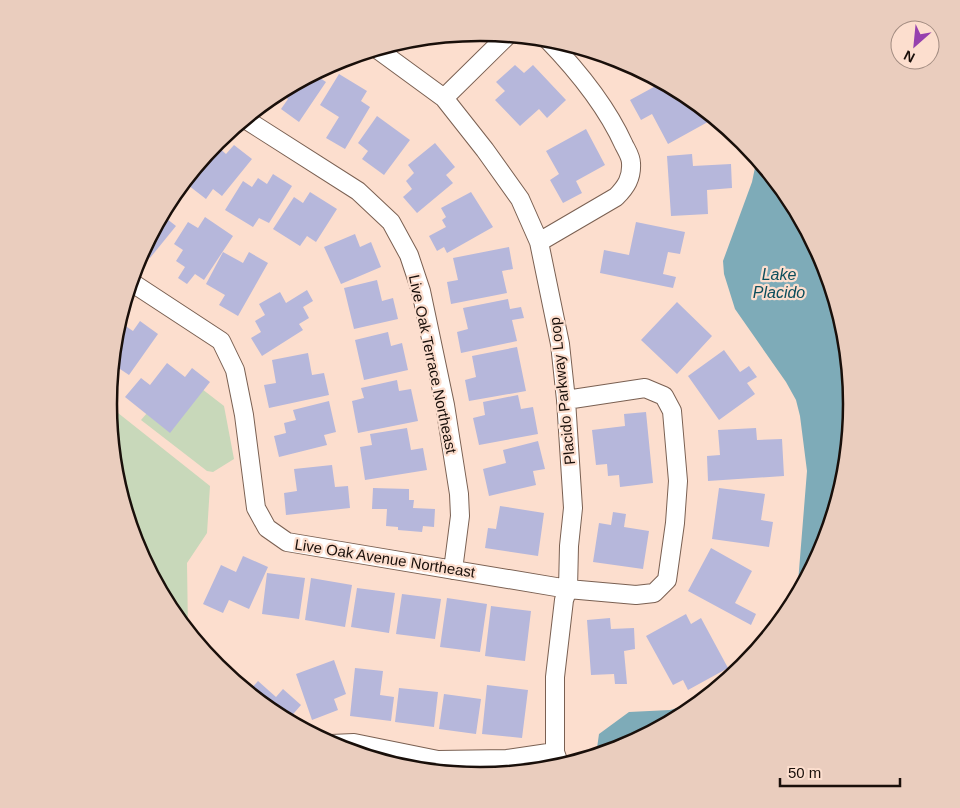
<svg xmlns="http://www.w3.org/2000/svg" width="960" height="808" viewBox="0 0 960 808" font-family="Helvetica,sans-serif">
	<rect width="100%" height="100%" fill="#fcdece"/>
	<!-- green -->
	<path fill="#c8d8ba" d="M202,389l22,17 10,53 -21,13 -6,-1 -66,-51 7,-8z
		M113,409l97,77 -3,47 -20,30 1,68 -17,-21 -34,-64 -21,-70 -7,-66z"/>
	<!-- water -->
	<path fill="#7eabb8" d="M757,158l32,40 34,64 21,70 7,72 -7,73 -21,69 -26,49 10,-124 -7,-55 -4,-16 -10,-18 -51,-73 -11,-35 -1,-13 29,-79z
		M701,701c-30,24 -68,43 -105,54l3,-21 30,-22 41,-2z"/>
	<!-- building -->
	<path fill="#b6b7db" d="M515,65l9,8 9,-8 33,35 -19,18 -8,-9 -19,17 -25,-26 10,-9 -9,-9z
		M322,69l-5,7 9,6 -27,40 -18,-13 7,-10 -9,-6 1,-1z
		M339,74l28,17 -6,10 9,6 -25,42 -19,-11 13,-21 -19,-12z
		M663,82l24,13 28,23 -47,26 -16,-30 -11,6 -11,-20z
		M377,116l33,24 -26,35 -22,-16 6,-8 -10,-8z
		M586,129l19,36 -29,16 6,12 -19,10 -13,-23 9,-6 -13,-23z
		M435,143l20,24 -9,8 7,8 -36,30 -14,-16 9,-8 -6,-8 8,-8 -6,-8z
		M234,145l18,14 -30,37 -9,-7 -7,10 -22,-17 23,-28 3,2 8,-9 8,7z
		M692,154l1,12 38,-2 1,24 -25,2 1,24 -37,2 -4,-60z
		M273,174l19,12 -23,37 -10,-5 -6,9 -28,-17 18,-29 9,6 6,-9 9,6z
		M310,192l27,17 -21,33 -9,-6 -7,10 -27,-17 21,-32 9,6z
		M471,192l22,35 -46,26 -3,-6 -7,4 -8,-15 17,-9 -4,-7 4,-3 -5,-9z
		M162,215l14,11 -26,32 -8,-6z
		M205,217l28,19 -29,44 -9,-6 -8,10 -9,-6 7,-11 -9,-6 7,-11 -9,-6 14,-22 10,6z
		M636,222l49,10 -5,22 -12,-2 -5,22 13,3 -3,11 -73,-15 4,-23 25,5z
		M355,234l5,13 11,-5 10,25 -40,17 -17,-37z
		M509,247l4,22 -11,2 5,22 -56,11 -4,-22 11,-2 -5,-22z
		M223,252l20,11 6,-11 19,11 -30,53 -19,-11 6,-10 -19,-11z
		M377,280l5,21 11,-3 5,21 -44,10 -10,-41z
		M307,290l6,11 -10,6 6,11 -10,6 4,6 -41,26 -11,-18 10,-6 -6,-11 10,-6 -6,-11 21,-12 6,11z
		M508,299l2,10 11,-2 3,11 -12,2 5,21 -56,12 -4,-21 11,-3 -5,-21z
		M677,302l35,34 -35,38 -36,-34z
		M140,321l18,13 -29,41 -9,-6 -7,10 -2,-1 4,-43 9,-10 9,6z
		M388,332l3,14 11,-3 6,27 -44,10 -9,-40z
		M517,347l9,44 -57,10 -4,-21 11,-3 -4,-21z
		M724,350l16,22 9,-6 8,11 -10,6 8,11 -36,26 -31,-44z
		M308,353l4,22 12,-2 5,22 -60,13 -5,-23 12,-2 -4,-23z
		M167,363l18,14 7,-9 18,14 -40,51 -45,-36 16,-19 9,7z
		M397,380l2,11 12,-2 7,32 -60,12 -6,-32 12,-3 -3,-10z
		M518,395l3,14 12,-2 5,27 -59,11 -6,-27 12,-3 -2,-13z
		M329,401l7,31 -12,3 3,10 -48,12 -5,-21 12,-3 -2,-10 12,-3 -3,-10z
		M646,412l7,71 -33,4 -1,-12 -11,1 -1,-12 -11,1 -4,-35 33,-4 -1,-12z
		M407,428l4,22 12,-2 4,22 -62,10 -5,-33 12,-2 -2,-11z
		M756,428l1,12 25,-1 2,37 -76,5 -1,-25 13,-1 -2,-25z
		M538,441l7,28 -12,2 3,14 -47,11 -6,-27 23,-6 -3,-13z
		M332,465l3,22 13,-1 2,22 -64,7 -2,-22 13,-2 -3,-22z
		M373,488l36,1v11h5l-1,8 22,1 -1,18 -11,-1 -1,6 -24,-2v-3l-12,-1 1,-17h-15z
		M719,488l46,6 -4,26 12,2 -4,25 -57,-8z
		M500,506l44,7 -6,43 -53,-8 3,-20 8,1z
		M613,512l13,2 -2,13 25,4 -6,38 -50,-7 6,-39 12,2z
		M711,548l41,23 -17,32 21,11 -5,11 -63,-34z
		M243,556l25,11 -19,42 -20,-9 -6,13 -20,-9 18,-39 15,7z
		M267,573l38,5 -6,41 -37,-5z
		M311,578l41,7 -7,42 -40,-7z
		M357,588l38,5 -6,40 -38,-6z
		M402,594l39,5 -6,40 -39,-5z
		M447,598l40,6 -7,48 -40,-5z
		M491,606l40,5 -6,50 -40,-5z
		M686,614l5,10 10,-6 27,50 -40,22 -5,-10 -10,5 -27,-49z
		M610,618l1,11 23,-1 1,21 -11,2 3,33h-12l-1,-10 -23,1 -4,-55z
		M334,660l12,34 -12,5 4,11 -26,10 -16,-46z
		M355,668l28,3 -3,24 14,2 -3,24 -41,-5z
		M258,681l18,16 7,-8 18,16 -13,15 -15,-7 -25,-21z
		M487,685l41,5 -6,48 -40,-4z
		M399,688l39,4 -4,35 -39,-5z
		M444,694l37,5 -5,35 -37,-5z"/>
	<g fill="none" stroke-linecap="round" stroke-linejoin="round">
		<defs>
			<path id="minor" d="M377,49l67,49 41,52 35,49 19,43 21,102 6,56 7,108 -4,38 -1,43 -4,11 -9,77v75l5,14
				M444,98l64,-63
				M245,119l113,72 33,31 18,33 12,36 24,114 14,89 1,22 -7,54
				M539,242l77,-45c10,-10 16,-19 15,-34 0,-6 -4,-12 -7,-18 -18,-40 -46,-74 -77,-106
				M131,282l90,59 14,29 9,45 12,93 11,20 20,14 281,47 68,6 18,-2 13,-13 8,-57 3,-42 -6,-70 -8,-15 -19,-8 -79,12
				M331,744l23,-1 84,17 69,-1 48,-7"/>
		</defs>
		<!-- minor casing -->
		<use href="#minor" stroke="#7a6052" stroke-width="20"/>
		<!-- minor -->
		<use href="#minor" stroke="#fff" stroke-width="18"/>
	</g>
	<g text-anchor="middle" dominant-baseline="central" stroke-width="4.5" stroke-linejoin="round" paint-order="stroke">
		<!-- street labels -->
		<g font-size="15" fill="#190f0a" stroke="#fcdece">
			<text transform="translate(433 364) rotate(78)">Live Oak Terrace Northeast</text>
			<text transform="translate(562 391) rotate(-96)">Placido Parkway Loop</text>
			<text transform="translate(385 558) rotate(9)">Live Oak Avenue Northeast</text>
		</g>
		<!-- water labels -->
		<g font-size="16" font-style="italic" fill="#0c4e5c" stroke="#fcdece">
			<text x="779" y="274">Lake<tspan x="779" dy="18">Placido</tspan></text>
		</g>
	</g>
	<!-- crop -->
	<path d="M0 0H960V808H0ZM117 404a363 363 0 1 1 726 0a363 363 0 1 1-726 0Z" fill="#eacdbe" fill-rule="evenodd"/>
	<path fill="none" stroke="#190f0a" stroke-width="2.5" d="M117 404a363 363 0 1 1 726 0a363 363 0 1 1-726 0Z"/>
	<!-- north arrow -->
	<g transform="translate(915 45) rotate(207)"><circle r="24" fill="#fcdece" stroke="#a18b80"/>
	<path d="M0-4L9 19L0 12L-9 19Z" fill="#9641ae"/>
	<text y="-8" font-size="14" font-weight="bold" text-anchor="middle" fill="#190f0a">N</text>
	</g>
	<!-- scale -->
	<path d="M780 778v8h120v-8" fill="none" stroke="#190f0a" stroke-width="2.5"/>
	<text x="788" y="778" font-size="15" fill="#190f0a" stroke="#fcdece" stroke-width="4" paint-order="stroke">50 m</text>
</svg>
